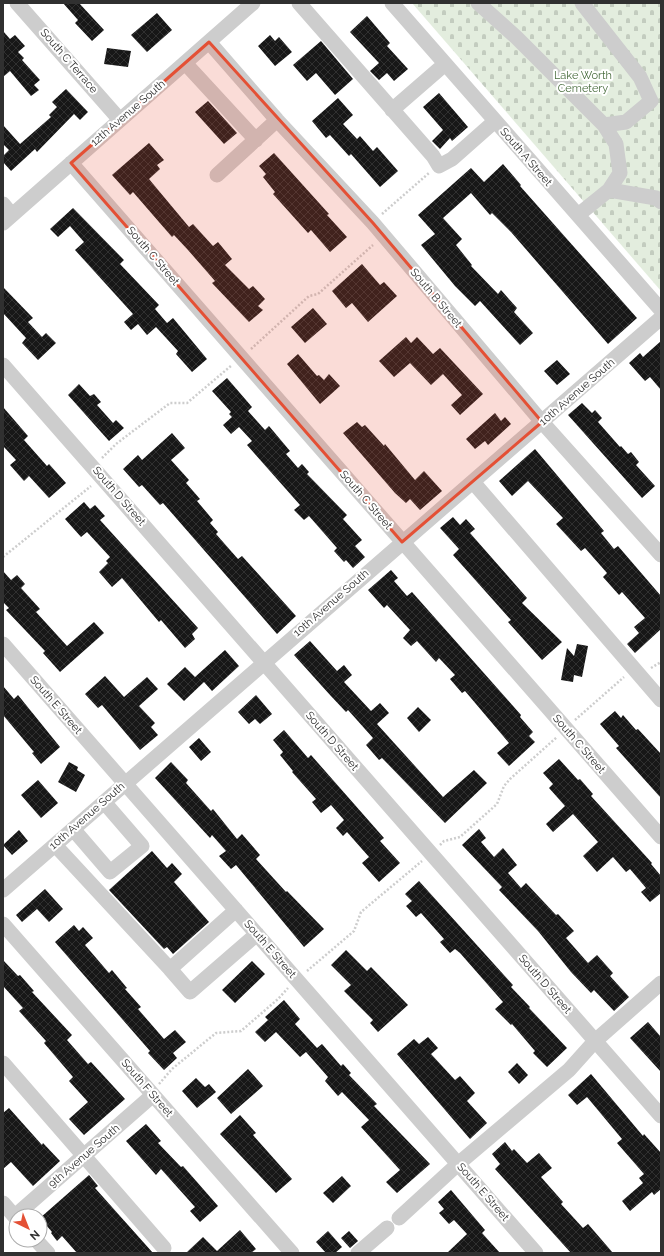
<svg xmlns="http://www.w3.org/2000/svg" width="664" height="1256" viewBox="0 0 664 1256" font-family="Raleway,sans-serif">
	<defs>
		<pattern id="cemetery-stones" width="16" height="16" patternUnits="userSpaceOnUse"><rect width="16" height="16" fill="#e3edde"/><path d="M2 7V4a2 2 0 0 1 4 0v3zM10 15v-3a2 2 0 0 1 4 0v3z" fill="#c3ccbf"/></pattern>
		<pattern id="building-cross-hatch" width="8" height="8" patternUnits="userSpaceOnUse"><rect width="8" height="8" fill="#171717"/><path d="M0 0l8 8M0 8l8-8" fill="none" stroke="#303030"/></pattern>
	</defs>
	<rect width="100%" height="100%" fill="#fff"/>
	<!-- cemetery -->
	<path fill="url(#cemetery-stones)" d="M412,3h249v288z"/>
	<!-- building -->
	<path fill="url(#building-cross-hatch)" d="M63,3h16l25,27 -12,11 -17,-18 3,-3z
		M157,13l15,17 -25,22 -16,-17z
		M367,16l23,27 -3,3 21,23 -14,12 -7,-8 -8,7 -9,-9 9,-8 -29,-31z
		M3,31l7,8 5,-4 10,11 -7,6 6,6 -2,2 18,20 -6,5 5,5 -8,6 -21,-25 -7,6z
		M270,35l5,6 4,-4 13,15 -17,14 -17,-20z
		M321,41l32,38 -18,16 -19,-22 -9,8 -14,-16z
		M107,48l24,3 -3,16 -24,-3z
		M66,89l22,23 -8,8 -6,-6 -37,38 -2,-3 -24,22 -8,-9v-6l6,-6 -6,-6v-19l17,19 31,-27 -2,-2 8,-8 -5,-5z
		M439,93l29,34 -16,14 -2,-3 -10,11 -8,-8 11,-11 -20,-23z
		M338,98l15,17 -10,9 14,15 3,-3 13,15 4,-4 21,24 -18,16 -29,-33 -2,2 -19,-21 -4,3 -14,-17z
		M208,101l29,32 -13,11 -29,-32z
		M149,143l15,17 -7,5 3,4 -11,10 40,48 4,-3 20,22 5,-4 14,17 -7,6 24,24 4,-3 12,13 -7,7 5,4 -14,12 -37,-39 3,-2 -27,-31 -14,-15 -2,2 -39,-45 -3,3 -18,-20z
		M274,153l55,61 -2,1 20,22 -17,15 -19,-22 -3,3 -35,-39 2,-2 -12,-15 3,-3 -7,-8z
		M503,164l18,21 -1,1 117,132 -29,26 -97,-112 -19,-19 -2,2 -19,-22 -28,25 19,21 -6,6 16,20 -1,1 27,28 3,-4 16,18 -3,4 19,21 -13,12 -40,-44 -5,5 -20,-20 -34,-41 14,-11 -17,-19 53,-47 13,14z
		M73,208l51,52 -4,4 39,41 -4,4 12,14 6,-5 34,41 -15,13 -16,-18 2,-3 -22,-24 -9,8 -9,-11 -7,6 -7,-8 9,-8 -58,-64 9,-8 -14,-16 -12,11 -8,-8z
		M362,264l18,21 4,-3 13,14 -29,26 -16,-19 -6,5 -14,-17z
		M3,287l30,31 -5,4 14,15 4,-4 10,10 -18,17 -16,-17 4,-5 -23,-25z
		M313,308l14,16 -22,19 -14,-16z
		M406,337l5,6 6,-6 16,17 7,-6 43,46 -23,21 -9,-10 11,-10 -19,-21 -12,11 -21,-22 -16,14 -15,-16z
		M661,341v49l-11,-13 -5,4 -16,-18 11,-10 3,4z
		M298,354l19,22 2,-1 5,5 5,-6 11,12 -20,18 -33,-40z
		M557,360l13,14 -13,11 -13,-14z
		M227,378l25,29 -4,4 17,19 4,-4 21,25 -4,3 12,14 4,-4 7,8 -2,2 40,41 -4,4 19,21 -7,6 10,11 -12,11 -7,-8 -2,2 -10,-11 3,-3 -28,-32 -5,4 -10,-10 6,-5 -53,-60 5,-4 -13,-14 -8,7 -8,-9 9,-8 -3,-3 2,-2 -19,-21z
		M79,384l11,12 4,-2 7,8 -4,3 16,18 3,-3 8,8 -15,13 -41,-46z
		M582,403l10,10 3,-3 7,8 -4,4 22,25 1,-1 7,8 3,-2 8,10 -3,3 19,21 -13,12 -74,-83z
		M3,407l25,29 -4,4 23,26 2,-2 17,19 -17,15 -20,-22 -5,5 -14,-16 6,-5 -13,-14z
		M495,413l6,8 4,-4 6,7 -23,21 -3,-4 -10,8 -9,-10z
		M357,422l5,5 3,-2 19,21 1,-2 30,36 9,-9 18,20 -22,19 -10,-11 -4,4 -11,-10 -52,-60z
		M172,433l13,15 -14,12 18,20 -3,3 14,16 -3,2 16,19 -3,3 8,9 -2,2 22,25 4,-3 54,60 -19,18 -114,-131 -3,2 -18,-20 -3,2 -16,-18 15,-14 4,5z
		M535,449l69,82 -3,2 13,16 4,-3 43,50v33l-26,24 -8,-9 12,-11 -5,-6 11,-9 -23,-26 -3,3 -16,-18 4,-4 -22,-25 -4,3 -25,-27 7,-6 -35,-37 -16,15 -13,-15z
		M84,502l6,7 5,-4 10,11 -5,4 98,108 -6,6 3,5 -10,9 -24,-28 -2,2 -37,-44 -10,9 -13,-15 9,-9 -2,-2 4,-4 -23,-25 -6,5 -16,-18z
		M453,517l7,8 6,-6 9,10 -5,4 57,65 -5,5 40,39 -20,18 -34,-38 3,-2 -58,-65 6,-6 -19,-21z
		M391,570l7,8 -4,3 13,15 5,-4 109,123 -1,2 13,15 -4,4 6,6 -26,24 -12,-13 12,-10 -44,-52 -3,2 -12,-14 5,-4 -16,-17 -3,4 -19,-21 -6,5 -8,-8 7,-8 -23,-25 -3,3 -16,-18z
		M3,571l8,9 6,-5 8,9 -4,4 19,21 -4,3 31,34 27,-24 10,11 -44,39 -17,-19 2,-2 -39,-41 3,-2 -6,-6z
		M310,641l27,30 7,-6 8,10 -8,7 27,29 9,-8 9,10 -12,11 66,73 31,-27 13,13 -42,40 -63,-65 -3,2 -13,-15 7,-7 -25,-28 -2,2 -16,-17 -36,-40z
		M577,644l11,2 -6,31 -8,-2 -1,7 -12,-2 6,-32 7,8z
		M225,650l14,16 -27,25 -8,-9 -20,19 -17,-17 18,-17 10,10z
		M105,676l19,21 23,-20 11,12 -19,17 16,17 -4,4 7,8 -18,15 -38,-45 -4,3 -13,-14z
		M3,686l11,13 4,-4 42,52 -19,17 -9,-11 2,-1 -31,-37z
		M256,695l16,19 -12,10 -5,-5 -6,5 -11,-12z
		M418,707l13,13 -12,12 -12,-14z
		M615,711l6,7 2,-3 13,15 2,-1 23,25v44l-45,-50 3,-2 -19,-22z
		M284,730l24,28 3,-3 73,83 -4,3 20,22 -21,19 -17,-19 7,-6 -22,-25 -4,4 -7,-8 8,-8 -13,-15 -10,8 -9,-11 4,-3 -24,-27 1,-1 -13,-16 3,-3 -10,-12z
		M199,738l12,14 -10,9 -12,-14z
		M559,759l19,21 2,-1 13,15 -2,2 61,67 -1,1 10,12v17l-11,9 -9,-10 5,-4 -16,-19 -4,3 -13,-15 -16,15 -14,-16 15,-14 -25,-28 -20,18 -7,-8 19,-18 -16,-18 4,-4 -10,-11z
		M69,762l9,5 -1,3 8,5 -9,17 -18,-10z
		M171,762l17,18 -2,3 25,28 2,-2 24,30 5,-5 18,21 -4,4 30,33 1,-1 37,38 -20,18 -68,-82 -5,4 -12,-13 7,-5 -14,-16 -2,3 -55,-60z
		M38,780l20,23 -17,15 -20,-23z
		M479,829l7,9 -5,4 13,15 9,-9 14,17 -9,8 13,15 5,-5 30,32 2,-1 16,17 -8,7 22,25 9,-8 16,18 -3,3 19,21 -15,14 -20,-21 -3,3 -20,-21 -33,-41 -39,-41 3,-3 -40,-42z
		M19,830l9,11 -16,14 -9,-10z
		M152,851l15,17 5,-5 10,11 -8,8 35,40 -36,32 -6,-7 -3,2 -55,-59z
		M419,881l94,104 -2,2 19,20 -1,1 38,40 -20,19 -14,-14 2,-2 -23,-27 -1,1 -16,-16 8,-7 -43,-49 -5,-4 -5,4 -10,-11 4,-3 -23,-26 -5,4 -10,-11 6,-5 -7,-7z
		M45,889l18,20 -14,13 -12,-13 -15,13 -6,-7z
		M74,925l5,6 4,-4 10,11 -8,7 24,28 3,-3 15,18 -2,1 16,18 -3,2 26,30 11,-9 11,12 -13,11 4,5 -13,12 -16,-17 2,-2 -95,-109z
		M346,950l21,21 4,-4 37,38 -30,27 -8,-9 3,-3 -29,-29 7,-6 -20,-20z
		M3,960l15,16 2,-1 14,16 -2,1 40,43 -5,5 21,24 3,-2 34,37 -41,36 -15,-16 19,-17 -19,-21 4,-4 -29,-34 2,-2 -27,-30 4,-3 -20,-22z
		M252,961l13,13 -30,29 -13,-13z
		M284,1000l16,19 -5,5 22,24 5,-4 19,22 2,-2 8,9 -2,2 28,29 -3,2 56,58 -33,29 -11,-11 14,-12 -39,-43 8,-7 -27,-28 -4,4 -13,-15 3,-4 -22,-25 -6,5 -24,-25 -11,10 -10,-10 13,-12 -3,-3z
		M648,1022l13,15v35l-31,-34z
		M428,1037l10,11 -7,6 24,26 5,-4 15,17 -8,8 20,22 -17,16 -73,-85 17,-15 5,5z
		M517,1063l11,12 -9,9 -11,-12z
		M248,1069l15,17 -32,28 -14,-16z
		M591,1074l52,62 1,-2 17,19v36l-7,6 -2,-3 -22,19 -8,-10 21,-18 -4,-5 5,-4 -27,-31 5,-4 -35,-42 -10,8 -9,-10z
		M196,1078l9,9 4,-3 7,8 -19,16 -15,-17z
		M9,1108l33,37 1,-2 17,18 -27,25 -22,-24 -8,7v-56z
		M240,1115l16,18 -3,2 39,44 -16,14 -56,-59z
		M146,1124l15,17 -3,2 23,24 2,-1 35,40 -18,16 -10,-11 5,-4 -34,-38 -5,6 -30,-34z
		M505,1142l7,9 2,-2 13,14 12,-10 13,15 -11,9 22,25 -2,2 22,24 5,-4 25,29h-42l-76,-84 5,-5 -8,-10z
		M89,1175l9,11 -3,2 58,65h-76l-15,-17 -5,5 -6,-8 1,-1 -12,-14z
		M342,1176l9,10 -18,17 -10,-10z
		M451,1190l34,40 -3,3 18,20h-53l20,-19 -13,-14 -5,4 -10,-11 5,-4 -6,-7z
		M240,1230l16,19 -5,4h-65l17,-16 14,14z
		M328,1231l14,16 -7,6h-9l-10,-11z
		M349,1231l9,10 -8,7 -9,-10z"/>
	<g fill="none" stroke-linecap="round" stroke-linejoin="round">
		<!-- path -->
		<path stroke="#cdcdcd" stroke-width="2.5" stroke-dasharray="2 2" stroke-linecap="butt" d="M382,214l47,-41
			M251,349l58,-53 9,-2 55,-49
			M102,458l14,-14 54,-41h17l45,-38
			M3,557l88,-71
			M651,668l10,-6
			M575,720l49,-43
			M440,845l4,-4 16,-4 37,-33 7,-18 6,-7 47,-42
			M307,971l47,-40 7,-19 61,-51
			M159,1084l13,-15 44,-36 25,-2 37,-32 10,-11"/>
		<!-- minor -->
		<path stroke="#cdcdcd" stroke-width="15" d="M17,3l103,117
			M299,3l134,153 6,10 13,-7 43,-38
			M392,3l269,307
			M478,3l38,34 88,88 22,-3 25,-21 -11,-24 -58,-74
			M209,42l68,78 96,103 169,199 119,133
			M185,63l71,77
			M392,110l53,-46
			M71,163l590,674
			M217,175l60,-55
			M609,190l47,8 5,4
			M3,204l9,11
			M578,215l31,-25 11,-17 -4,-29 -12,-19
			M3,223l250,-220
			M3,365l658,751
			M473,482l188,218
			M3,644l533,609
			M73,829l37,43 32,-26 -38,-44
			M55,845l115,124
			M3,890l658,-572
			M236,910l-66,59 20,23 67,-58
			M3,924l289,329
			M3,1063l161,185
			M3,1203l13,15
			M15,1216l138,-121
			M399,1218l59,-54 111,-94 26,-29 66,-58
			M36,1240l12,13
			M358,1253l29,-25"/>
	</g>
	<!-- marked area -->
	<path fill="#e45035" fill-opacity="0.2" stroke="#e45035" stroke-width="3" stroke-linejoin="round" d="M209,42l164,181 169,199 -140,120 -331,-379z"/>
	<g text-anchor="middle" dominant-baseline="central" stroke-width="4" stroke-linejoin="round" paint-order="stroke">
		<!-- street labels -->
		<g font-size="11" fill="#303030" stroke="#fff">
			<text transform="translate(69 61) rotate(49)">South C Terrace</text>
			<text transform="translate(128 113) rotate(-41)">12th Avenue South</text>
			<text transform="translate(526 157) rotate(49)">South A Street</text>
			<text transform="translate(153 256) rotate(49)">South C Street</text>
			<text transform="translate(436 298) rotate(50)">South B Street</text>
			<text transform="translate(577 392) rotate(-41)">10th Avenue South</text>
			<text transform="translate(119 496) rotate(49)">South D Street</text>
			<text transform="translate(366 500) rotate(49)">South C Street</text>
			<text transform="translate(331 603) rotate(-41)">10th Avenue South</text>
			<text transform="translate(56 705) rotate(49)">South E Street</text>
			<text transform="translate(332 741) rotate(49)">South D Street</text>
			<text transform="translate(579 744) rotate(49)">South C Street</text>
			<text transform="translate(87 816) rotate(-41)">10th Avenue South</text>
			<text transform="translate(270 949) rotate(49)">South E Street</text>
			<text transform="translate(545 984) rotate(49)">South D Street</text>
			<text transform="translate(147 1088) rotate(49)">South F Street</text>
			<text transform="translate(84 1156) rotate(-41)">9th Avenue South</text>
			<text transform="translate(483 1192) rotate(49)">South E Street</text>
		</g>
		<!-- park labels -->
		<g font-size="11" fill="#486c3d" stroke="#fff">
			<text x="583" y="75">Lake Worth<tspan x="583" dy="13">Cemetery</tspan></text>
		</g>
	</g>
	<!-- border -->
	<rect width="664" height="1256" fill="none" stroke="#303030" stroke-width="8"/>
	<!-- north arrow -->
	<g transform="translate(28 1228) rotate(137)"><circle r="19" fill="#ffffff" stroke="#acacac"/>
	<path d="M0-3L7 15L0 10L-7 15Z" fill="#e45035"/>
	<text y="-6" font-size="11" font-weight="bold" text-anchor="middle" fill="#303030">N</text>
	</g>
</svg>
